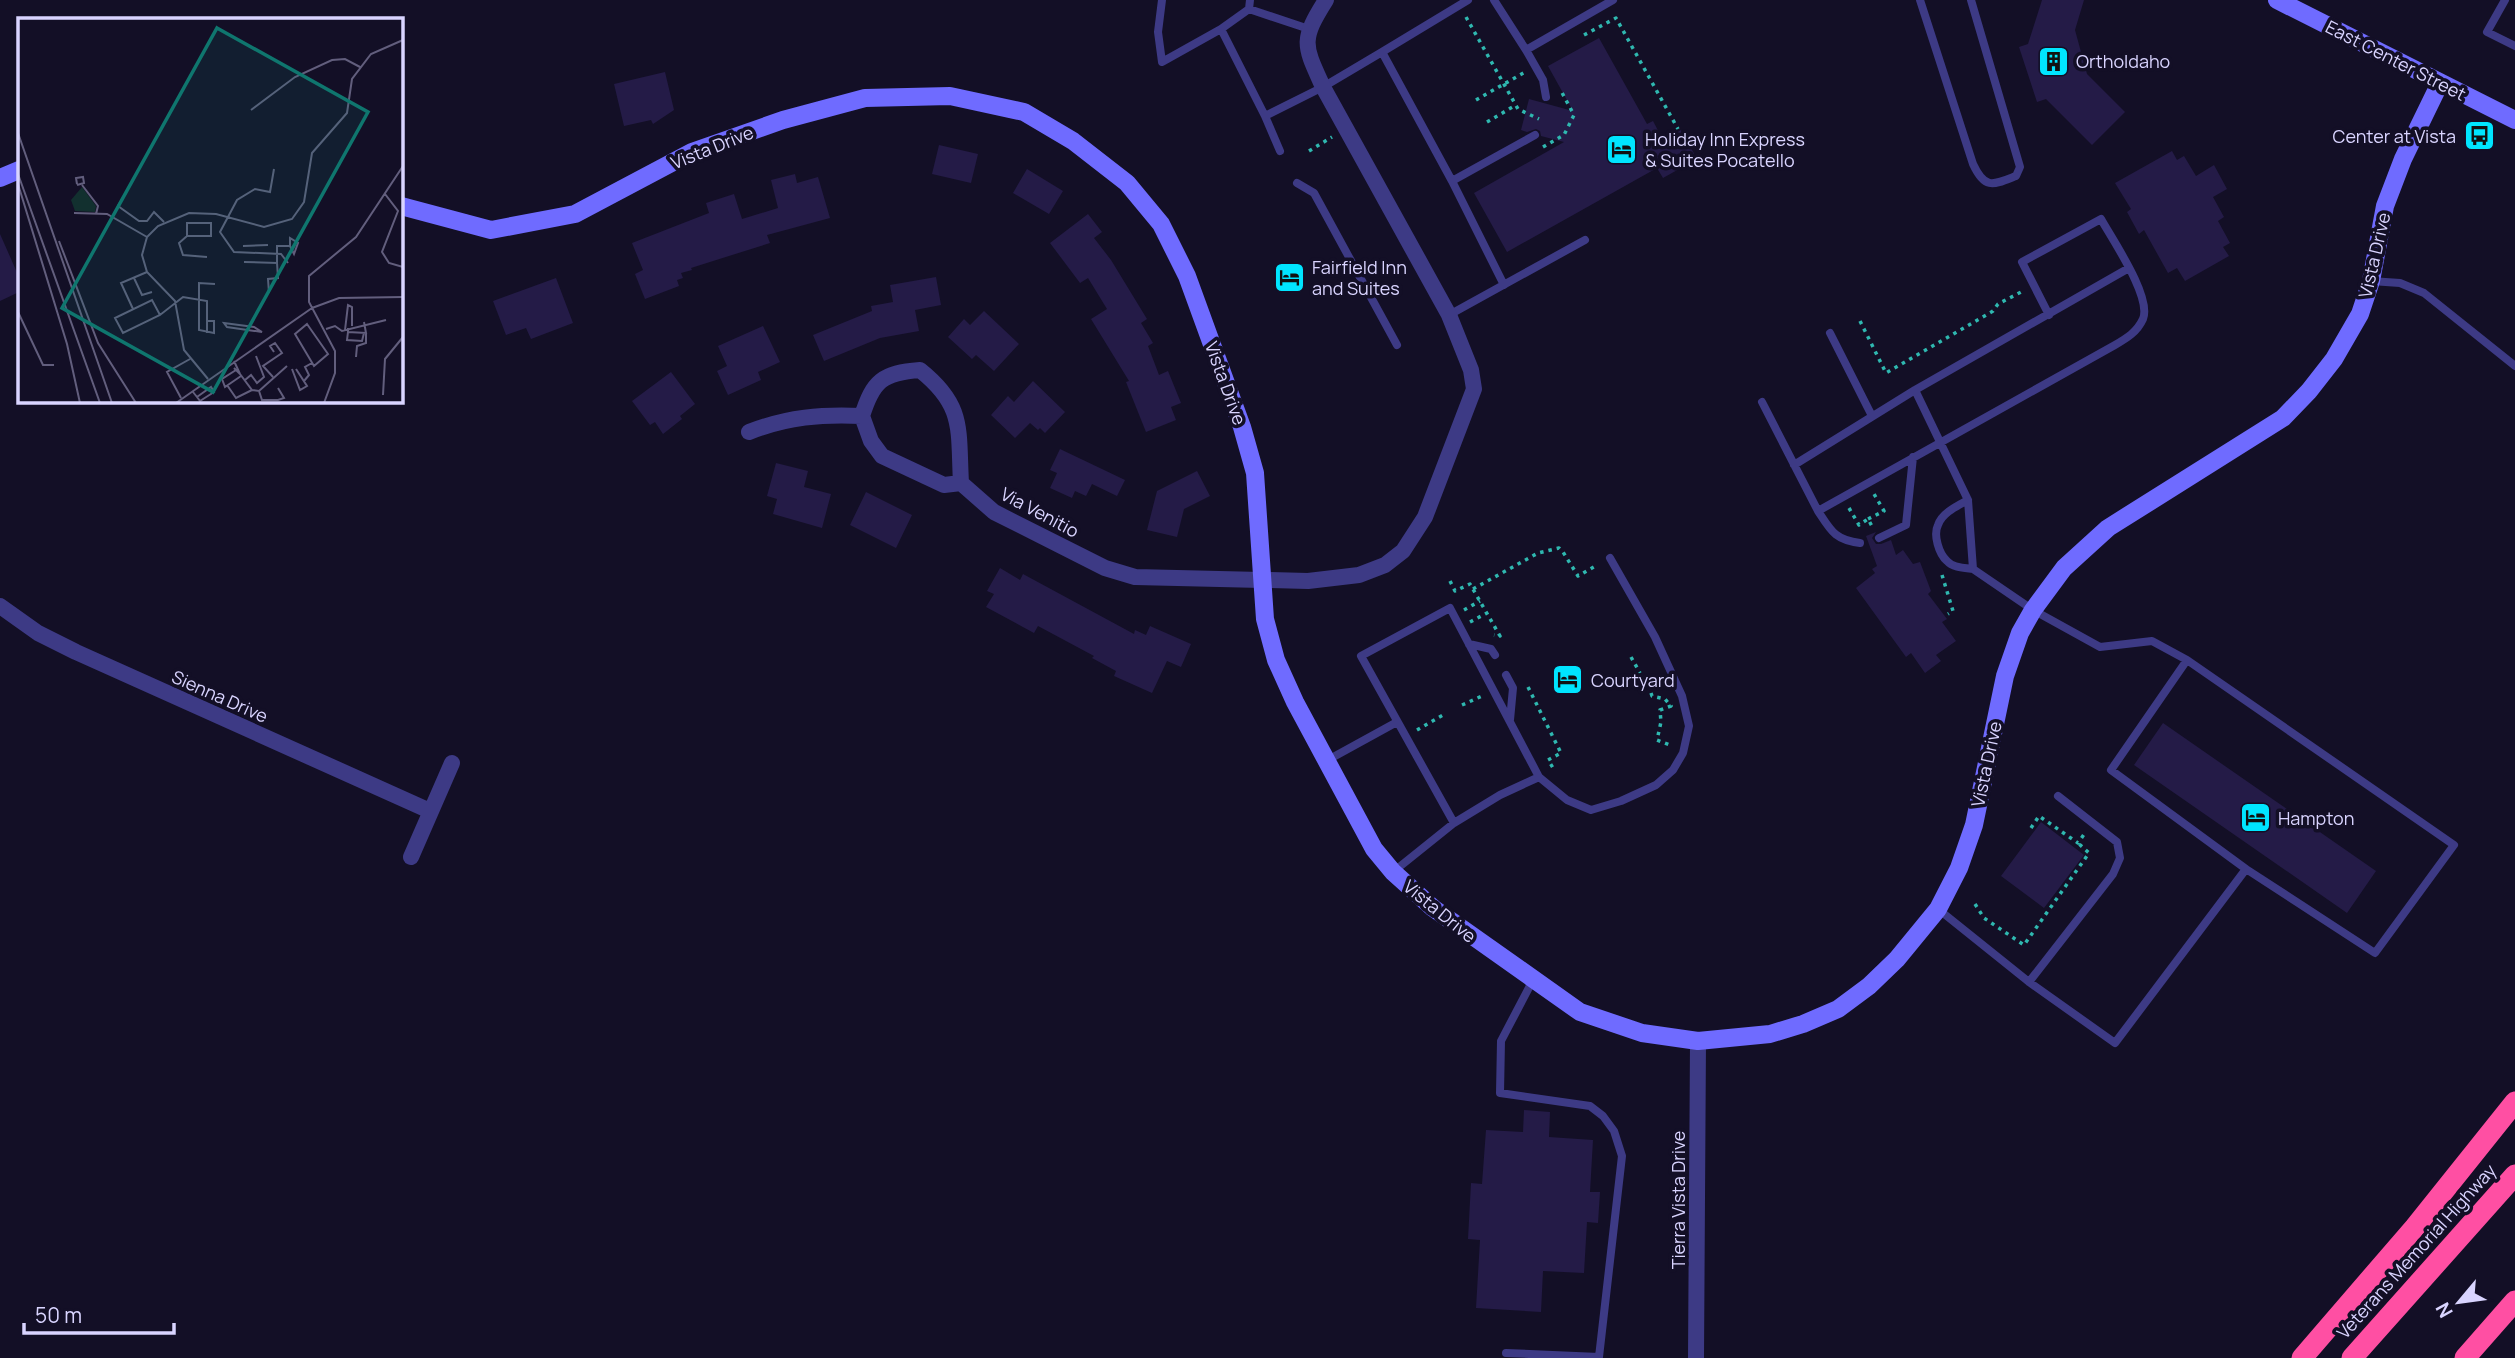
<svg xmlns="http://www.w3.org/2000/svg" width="2515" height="1358" viewBox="0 0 2515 1358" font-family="Manrope,sans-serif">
	<rect width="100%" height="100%" fill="#130f26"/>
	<!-- building -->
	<path fill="#241b47" d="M2042,0h42l-9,30 12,44 38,38 -33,33 -46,-46 -9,3 -18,-55 9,-3z
		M1599,38l48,86 6,-3 10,19 18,-10 16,29 -34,19 -6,-10 -150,84 -33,-59 90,-51 -23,-6 -1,-5 -4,-2 -9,3 -6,-2 8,-31 44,12 -25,-45z
		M665,72l9,38 -21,14 -2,-4 -27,6 -10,-42z
		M939,145l39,9 -7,29 -39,-9z
		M2172,151l5,9 7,-4 12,20 18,-11 13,24 -14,8 11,20 -6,4 12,22 -7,4 6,9 -44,25 -8,-13 -9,5 -24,-43 -5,4 -12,-22 4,-3 -16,-26z
		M1027,169l36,22 -14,23 -36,-21z
		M795,174l2,9 21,-6 12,41 -63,17 3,8 -79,25 1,2 -11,3 2,5 -6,2 2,6 -34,13 -10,-25 8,-4 -11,-27 77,-30 -3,-10 28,-9 8,25 36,-11 -7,-28z
		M1088,214l14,18 -8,6 17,22 36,59 -6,4 12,20 -5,3 11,29 9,-4 13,32 -10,4 5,13 -30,12 -20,-50 3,-1 -38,-62 16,-10 -19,-31 -8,5 -30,-40z
		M0,234l19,43v15l-19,9z
		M936,277l5,28 -26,5 4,21 -39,7 -56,23 -11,-26 59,-24 -1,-5 22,-4 -3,-17z
		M556,278l17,45 -42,16 -5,-11 -20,7 -13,-34z
		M984,311l35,33 -25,27 -18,-16 -4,4 -24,-22 16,-18 6,6z
		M763,326l17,36 -22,10 3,8 -33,15 -11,-24 10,-5 -9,-20z
		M671,372l24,32 -15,12 2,3 -19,15 -8,-12 -5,3 -18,-24z
		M1033,381l32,31 -20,21 -5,-5 -2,2 -8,-7 -15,15 -24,-23 17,-19 6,6z
		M1060,449l65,31 -8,16 -25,-12 -6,12 -11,-5 -3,7 -22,-10 7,-15 -7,-3z
		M776,463l32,8 -4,16 27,7 -9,34 -49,-14 4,-15 -10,-3z
		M1197,471l13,25 -26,13 -7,28 -30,-7 10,-39z
		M866,492l46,23 -16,33 -46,-23z
		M1876,532l-4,6 4,6h5l10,-4 5,15 7,-5 10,14 7,-2 11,29 -3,3 19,25 -5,3 14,19 -20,14 5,6 -16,12 -14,-20 -5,4 -50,-69 19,-15 -3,-4 5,-3 -11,-30z
		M1000,568l20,12 3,-6 111,60 1,-4 11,5 4,-9 41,18 -10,23 -14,-6 -15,32 -38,-17 2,-5 -24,-13 2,-2 -56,-30 -4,7 -48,-26 8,-13 -7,-3z
		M2163,723l213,148 -29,42 -213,-148z
		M2041,822l43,33 -40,53 -43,-32z
		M1524,1110l26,2 -1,25 44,3 -3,52h10l-2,31 -11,-1 -3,51 -41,-2 -2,41 -65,-4 4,-68 -12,-1 3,-56 11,1 4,-54 37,2z"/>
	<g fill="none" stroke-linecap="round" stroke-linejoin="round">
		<!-- path -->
		<path stroke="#2fb8b0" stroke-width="3.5" stroke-dasharray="3.5 5" stroke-linecap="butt" d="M1466,17l52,92 21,10
			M1584,35l32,-17 62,111
			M1476,100l49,-28
			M1487,122l29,-17
			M1543,147l21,-12 10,-20 -14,-26
			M1309,151l23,-14
			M1860,321l26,52 107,-62 5,-7 25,-13
			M1849,508l10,17 9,-6 5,9
			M1868,519l16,-8 -10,-17
			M1942,575l11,36 -5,3
			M1450,581l5,10 15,-7 30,52 -6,-1
			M1473,589l65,-36 21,-5 4,4 15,24 19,-11
			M1464,610l16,-9
			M1470,622l17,-9
			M1631,657l9,16
			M1528,687l33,66 -13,7 7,11
			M1651,693l1,3 13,3 6,7 -11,4 1,12 -4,18 13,5
			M1462,705l20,-9
			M1417,730l26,-15
			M2031,828l8,-12 39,27 7,-10
			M1975,904l9,14 40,27 65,-92 -11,-10"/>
		<!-- lane -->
		<path stroke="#3d3a85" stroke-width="8" d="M1162,0l-4,32 4,30 59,-33 28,-20 1,-9
			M1494,0l32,50 87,-50
			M1920,0l53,164c12,26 20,21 43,12l4,-9 -49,-167
			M2505,0l-18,32 28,14
			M1249,9l60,20
			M1221,29l44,87 58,-29 59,-35 70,129 52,104
			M1526,50l17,30 3,17
			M1382,52l86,-52
			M1265,116l15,35
			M1452,181l83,-46
			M1297,183l17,10 83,152
			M2129,268l-214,122 53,110 5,69 60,41 67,37 52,-6 35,19 267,185 -79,108 -129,-84 -135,-99 76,-110
			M2371,281l29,2 24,10 91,73
			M1449,315l136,-75
			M1830,333l42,83
			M1762,402l56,109 297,-166c12,-7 22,-13 28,-26 9,-22 -31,-80 -42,-100l-79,43 27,53
			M1794,465l121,-75
			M1968,500c-11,6 -26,13 -30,25 -5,10 1,29 9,36 6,7 18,7 26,8
			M1818,511c13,20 17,29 42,32
			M1879,538l27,-13 7,-68
			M1469,644l22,5 4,6
			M1506,675l7,13 -3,32
			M1326,761l71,-39
			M1539,777l-39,18 -46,28 -93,-167 89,-48 89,169 28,23 24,10 30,-9 35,-16 17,-15 10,-17 6,-27 -7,-30 -27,-59 -45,-79
			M1393,872l61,-49
			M1938,909l91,73 86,61 131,-174
			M2029,982l84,-108 7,-16 -3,-16 -59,-46
			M1506,1353l93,4 23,-201 -8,-25 -11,-15 -13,-10 -90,-13 1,-52 32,-61"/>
		<!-- street -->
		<path stroke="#3d3a85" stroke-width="16" d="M862,416l9,25 11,15 62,29 17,-2
			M749,432c38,-15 73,-18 113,-16 11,-35 20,-43 58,-46 45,36 38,59 41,113l33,29 111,56 30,9 173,4 51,-6 26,-10 18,-14 22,-34 49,-128 -3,-19 -22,-55 -126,-228c-19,-42 -23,-46 3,-87
			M0,606l38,27 38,19 354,159
			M411,857l41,-94
			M1696,1358l2,-317"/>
		<!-- secondary -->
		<path stroke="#6f6bff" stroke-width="18" d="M2277,0l238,120
			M0,178l19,-8
			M401,206l90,24 84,-16 117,-62 91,-32 82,-22 85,-2 74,16 49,29 54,42 34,41 26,52 55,151 13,46 10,146 11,41 19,42 79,147 19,23 40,36 147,104 62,21 56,8 72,-7 33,-10 35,-15 31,-23 28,-27 41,-50 21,-41 15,-43 31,-149 15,-43 13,-23 31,-42 44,-40 175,-110 26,-27 25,-32 26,-45 11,-33 14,-75 18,-47 37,-76"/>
		<!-- highway -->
		<path stroke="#ff4fa3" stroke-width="21" d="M2302,1358l113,-131 100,-125
			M2352,1358l163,-183
			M2465,1358l50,-57"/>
	</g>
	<!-- icons -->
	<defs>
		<symbol id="building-square" viewBox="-11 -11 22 22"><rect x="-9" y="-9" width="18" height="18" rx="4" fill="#00e5ff" stroke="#130f26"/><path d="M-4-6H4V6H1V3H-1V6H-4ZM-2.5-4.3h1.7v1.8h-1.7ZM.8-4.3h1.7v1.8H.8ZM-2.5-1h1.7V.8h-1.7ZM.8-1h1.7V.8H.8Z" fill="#111"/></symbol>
		<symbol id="bus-square" viewBox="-11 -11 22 22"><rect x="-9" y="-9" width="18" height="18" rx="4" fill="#00e5ff" stroke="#130f26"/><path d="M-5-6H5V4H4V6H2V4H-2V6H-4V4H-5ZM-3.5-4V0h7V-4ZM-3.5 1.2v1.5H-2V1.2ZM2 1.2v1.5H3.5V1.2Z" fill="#111"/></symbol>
		<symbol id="hotel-square" viewBox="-11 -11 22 22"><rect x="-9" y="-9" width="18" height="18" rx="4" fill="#00e5ff" stroke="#130f26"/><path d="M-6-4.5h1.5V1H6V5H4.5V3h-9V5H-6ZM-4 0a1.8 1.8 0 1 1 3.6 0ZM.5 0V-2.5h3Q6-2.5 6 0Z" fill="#111"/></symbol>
	</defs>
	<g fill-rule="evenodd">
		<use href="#building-square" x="2036" y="44" width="35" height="35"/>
		<use href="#bus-square" x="2462" y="118" width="35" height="35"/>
		<use href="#hotel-square" x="1604" y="132" width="35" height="35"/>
		<use href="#hotel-square" x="1272" y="260" width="35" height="35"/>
		<use href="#hotel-square" x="1550" y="662" width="35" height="35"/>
		<use href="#hotel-square" x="2238" y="800" width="35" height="35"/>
	</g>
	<g text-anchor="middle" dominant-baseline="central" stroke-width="7" stroke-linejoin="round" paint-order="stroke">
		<!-- street labels -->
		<g font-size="18" fill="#d9d4ff" stroke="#130f26">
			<text transform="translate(2396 60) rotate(27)">East Center Street</text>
			<text transform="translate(712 147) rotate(-22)">Vista Drive</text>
			<text transform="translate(2374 255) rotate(-77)">Vista Drive</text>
			<text transform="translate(1226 383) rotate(70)">Vista Drive</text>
			<text transform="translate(1040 512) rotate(28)">Via Venitio</text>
			<text transform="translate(220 696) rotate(24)">Sienna Drive</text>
			<text transform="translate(1986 764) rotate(-78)">Vista Drive</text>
			<text transform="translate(1440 911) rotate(39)">Vista Drive</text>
			<text transform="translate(1678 1200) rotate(-90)">Tierra Vista Drive</text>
			<text transform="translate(2416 1251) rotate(-48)">Veterans Memorial Highway</text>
		</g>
		<!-- poi labels -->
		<g font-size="18" fill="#d9d4ff" stroke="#130f26" text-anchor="start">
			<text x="2076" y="61">OrthoIdaho</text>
			<text x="2456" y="136" text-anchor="end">Center at Vista</text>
			<text x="1645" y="139">Holiday Inn Express<tspan x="1645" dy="21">&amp; Suites Pocatello</tspan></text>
			<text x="1312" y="267">Fairfield Inn<tspan x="1312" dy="21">and Suites</tspan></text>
			<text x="1591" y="680">Courtyard</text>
			<text x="2278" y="818">Hampton</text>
		</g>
	</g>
	<!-- overview -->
	<g transform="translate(18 18)">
		<rect width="385" height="385" fill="#130f26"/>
		<path d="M64,169l14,19 -1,6 -20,-1 -4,-11z" fill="#12302f"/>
		<path fill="none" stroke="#625e7d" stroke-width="2" d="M233,92l44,-33 37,-17 13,-1 15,8M0,115l94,270M256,151l-4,23 -15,-3 -18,11 -17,32 14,20 47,2 7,9M0,156l82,229M0,166l49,160 13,59M59,167l7,-2 -1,-6 -7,1 1,6M64,167l16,21 -2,8M367,176l13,17 -16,41 7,11 14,4M106,178l-6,10 21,15h8l7,-9 10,10M56,195l33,1 40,23M169,218v-13h24v13h-24l-8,7 4,12 24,2M41,223l39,102 38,60M225,228l25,-1M226,244l33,1v-17h13v-8l8,5 -4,11 -4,-8M116,260l8,17 10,-3M251,275l-1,-14 10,-1 -1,-15M294,290l27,-10 64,-1M115,291l-12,-26 26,-11M0,294l25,53h11M142,297l-8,-15 -37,18 8,15 37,-18 23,-18 24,4v32M189,303h7v12l-15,-3v-47l16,1M206,305l30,4 8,5 -35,-5zM289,306l21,30 -14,12 -19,-32zM330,310v4l18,1 -2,-11M308,311l9,-3 7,5 44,-11M327,312l3,-25 4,2v19M330,314l-1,8 15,1 2,-8M338,339l1,-11 9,-3v-10M216,350l6,6 -6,-13M274,351l8,21 7,-4 -11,-17M218,352l-14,9 3,8 16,-11M222,356l12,16 7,1 28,-25M255,359l-10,-11 19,-13 -7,-10 -5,3 4,6M190,361l-24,-29 -9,-49 -28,-29 -5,-17 5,-18 11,-11 31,-13 27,1 48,13 28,-8 12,-17 8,-49 35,-40 5,-34 19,-25 32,-14M227,362l6,-5 6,8 7,-6 -8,-21M286,363l5,-6 -4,-8 7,-4M209,367l9,13 16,-8M241,373l3,9h16l6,-2 -6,-10M175,374l4,5 14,-10 3,5 -14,9 -3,-4M365,377l2,-36 18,-22M163,380l-14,-26 23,-13M158,385l136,-95M306,385l11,-30v-22l-26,-49v-26l47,-39 47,-71"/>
		<path fill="#0f766e" fill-opacity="0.15" stroke="#0f766e" stroke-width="3.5" d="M199,10l151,84 -155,280 -151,-84z"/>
		<rect width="385" height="385" fill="none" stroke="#d9d4ff" stroke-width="3.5"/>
	</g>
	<!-- north arrow -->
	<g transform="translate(2459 1302) rotate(241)" stroke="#130f26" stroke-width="5" paint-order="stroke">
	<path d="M0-5L12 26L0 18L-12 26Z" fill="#d9d4ff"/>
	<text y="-10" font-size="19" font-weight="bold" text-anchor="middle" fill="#d9d4ff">N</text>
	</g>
	<!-- scale -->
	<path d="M24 1323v10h150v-10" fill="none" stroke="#d9d4ff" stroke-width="3.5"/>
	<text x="35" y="1323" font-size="21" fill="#d9d4ff" stroke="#130f26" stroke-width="5" paint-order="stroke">50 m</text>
</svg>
